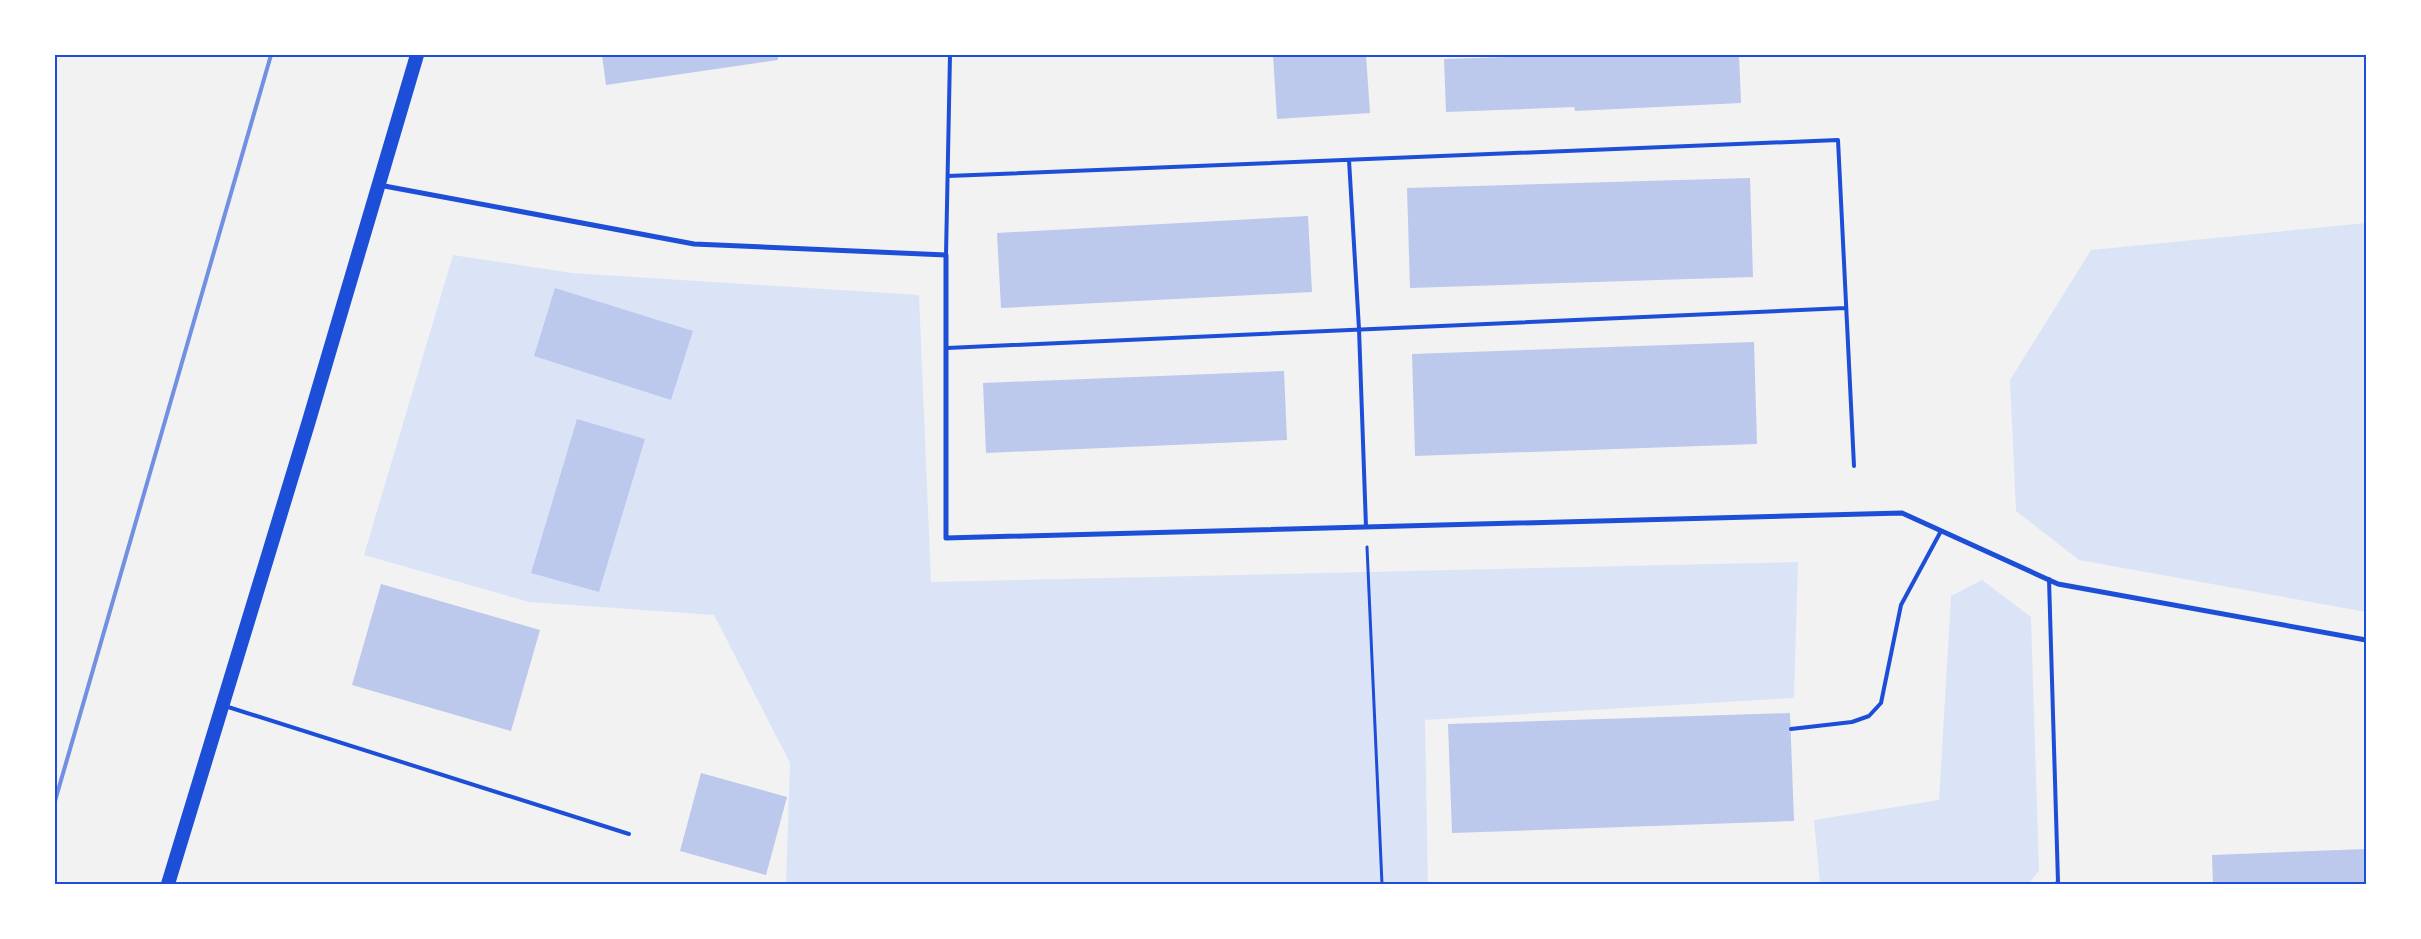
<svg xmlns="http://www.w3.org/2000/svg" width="2421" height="939" viewBox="0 0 2421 939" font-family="Barlow,sans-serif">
	<rect width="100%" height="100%" fill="#f2f2f2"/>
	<!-- green -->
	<path fill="#dbe4f7" d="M2366,223v389l-287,-52 -63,-49 -6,-131 81,-130z
		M453,255l119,18 347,22 12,287 867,-20 -4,136 -369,22 3,164h-642l4,-121 -76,-148 -185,-13 -165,-47z
		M1982,580l49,37 8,254 -11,13h-208l-6,-64 125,-20 12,-204z"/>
	<!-- building -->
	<path fill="#bdc9ec" d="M602,55h176v5l-172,25z
		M1273,55h93l4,58 -93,6z
		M1572,55h167l2,48 -166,8 -1,-4 -128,5 -2,-53 128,-4 1,32z
		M1750,178l3,99 -343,11 -3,-100z
		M1308,216l4,76 -311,16 -4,-75z
		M555,288l138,43 -22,69 -137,-44z
		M1754,342l3,102 -342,12 -3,-102z
		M1284,371l3,69 -301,13 -3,-70z
		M577,419l68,20 -46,153 -68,-19z
		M381,584l159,46 -29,101 -159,-46z
		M1790,713l4,108 -342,12 -4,-109z
		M701,773l86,24 -21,78 -86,-24z
		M2366,849v35h-153l-1,-29z"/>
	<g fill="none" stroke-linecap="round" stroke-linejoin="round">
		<!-- path -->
		<path stroke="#1d4ed8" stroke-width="3" d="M1367,547l15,337"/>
		<!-- service -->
		<path stroke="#1d4ed8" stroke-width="4" d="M1349,160l10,169 7,198
			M948,176l890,-36 16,326
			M946,255l4,-200
			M947,348l898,-40
			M2049,579l9,303 -2,2
			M225,706l404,128
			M1791,729l61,-7 17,-6 12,-13 20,-98 40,-74"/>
		<!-- minor -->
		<path stroke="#1d4ed8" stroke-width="5" d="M379,185l315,59 252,11v283l956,-25 156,71 308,56"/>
		<!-- trunk -->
		<path stroke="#1d4ed8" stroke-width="14" d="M168,884l140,-460 109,-369"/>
		<!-- rail -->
		<path stroke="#7290e2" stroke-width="4" d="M55,801l216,-746"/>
	</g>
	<!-- border -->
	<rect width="2421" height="939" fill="none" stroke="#ffffff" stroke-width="112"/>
	<rect x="56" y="56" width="2309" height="827" fill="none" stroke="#1d4ed8" stroke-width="2"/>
</svg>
